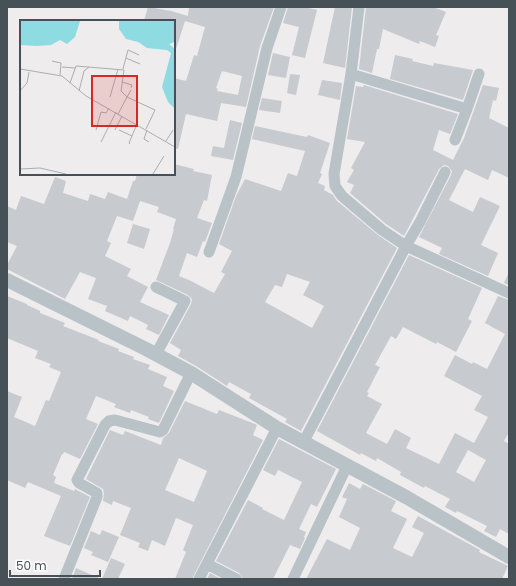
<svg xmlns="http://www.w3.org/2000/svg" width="516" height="586" viewBox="0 0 516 586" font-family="Poppins,sans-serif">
	<rect width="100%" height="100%" fill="#eeecec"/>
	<!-- building -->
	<path fill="#c7cace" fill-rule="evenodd" d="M148,7l23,4 17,5 1,-9h85l-14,39 -14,61 -25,-4 -4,18 -31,-7 -8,35h-4v-71l12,3 8,-26 3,1 8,-29 -20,-6 -9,28h-2v-28h-30zM222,71l20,5 -4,19 -21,-4 1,-2 -2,-1z
		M288,7h16l13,3 -12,48 -13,-3 7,-28 -16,-4z
		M335,7h17l-7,61 -22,-5z
		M366,7h67l13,5 -10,23 3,1 -4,11 -15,-6 -1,3 -36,-15 -4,20h-2l-5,24 -13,-4z
		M273,53l17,4 -4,21 -18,-3z
		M395,55l18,4 -1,2 21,5 1,-3 39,7 -10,30 -73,-21z
		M290,74l10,1 -4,20 -9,-2z
		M322,80l20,3 -2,17 -22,-5z
		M364,85l94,29 -8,20 -11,-4 -6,20 20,10 11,-22 19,-53 16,3 -3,13 -3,-1 -4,18 20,10v50l-17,-8 -4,10 -23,-11 -16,31 24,12 7,-15 20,9 -19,39 17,8 -10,23 -49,-22 3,-6 -23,-11 32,-62 1,-4 -4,-5 -4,-1 -5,4 -35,67 -18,-12 -36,-31 4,-8 -7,-3 7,-12 -3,-2 14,-26 -18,-3 9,-53 7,1z
		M262,98l20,3 -2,12 -21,-3z
		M230,120l12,3 -9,37 -22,-4 2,-10 11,2z
		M255,126l52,11 1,-2 22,8 -10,30 2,1 -4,9 7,3 -1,4 9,5 4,6 41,34 19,13 -96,183 -16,-9 2,-3 -38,-21 2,-4 -22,-12 -2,4 -31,-20 -18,-10 3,-6 -11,-7 21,-39 1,-4 -1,-2 -3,-3 -32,-15 14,-37 4,-14h-1l3,-10 -19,-7 2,-5 -19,-6 -7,20 -16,-5 -10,25 4,2 -6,13 26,13 -4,7 21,11 -8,15 29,13 -10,20 -13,-6 2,-4 -18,-9 -2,5 -23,-10 2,-5 -19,-7 8,-21 -16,-6 -15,27 -58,-30v-4l10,-19 -10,-4v-36l9,4 5,-14 23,8 11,-27 11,4 -3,12 25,8 2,-7 15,5 3,-7 19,7 6,-18h2l2,-7h37v-10l20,5 -1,2 19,4 -5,26 -3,-1 -7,18 15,5 -7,19 -2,-1 -6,16 -10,-4 -8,23 12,5 23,12 11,-19 -4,-2 11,-21 -13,-7 17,-48 9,-17 36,12 7,-18 9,3 8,-25 -53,-12zM287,274l23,8 -7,13 21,11 -12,22 -47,-26 10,-17 7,2z
		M133,224l17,5 -6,20 -17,-6z
		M409,255l73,33 -14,31 4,2 -16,31 -19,-10 -1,2 -33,-17 -7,12 -5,-3 -16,29 5,2 -13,25 2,1 -2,3 15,8 -16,29 21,11 8,-15 16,9 -5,10 33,16 16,-31 19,10 14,-26 -14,-7 8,-14 -38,-20 11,-21 17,9 1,-2 14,7 18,-35 -20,-11 13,-27 11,4v132l-5,9 5,3v90l-9,-5 -4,8 -12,-6 3,-5 -30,-15 -1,2 -11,-6 5,-8 -25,-13 -1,2 -24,-13 1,-3 -24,-14 -1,3 -15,-8 -1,2 -43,-24zM468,450l18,10 -12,22 -18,-10z
		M509,272v13l-5,-2z
		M7,296l20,8v1l13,6v2l25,10 -2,3 36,14 -1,1 21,8 -1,2 16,6 -1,2 17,6 -2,4 19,8 -4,9 11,5 -15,32 -11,-4 1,-2 -18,-7 -1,3 -16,-6 2,-3 -20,-8 -10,23 12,5 -18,35 -16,-7 -1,2h-1l-9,21 3,2 -2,6 20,8 1,-2 15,8 -20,49 -26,-10 17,-40 -33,-14 -3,6 -18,-8v-89l15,6 -8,20 21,9 11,-26 3,1 12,-29 -12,-5 2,-3 -16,-6 3,-7 -31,-13z
		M185,401l32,13 2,-4 36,14 2,1 -4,10 10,5 -71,139h-17l11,-27 -3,-2 10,-25 -17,-7 -11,28 -13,-6 -4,11 -10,-4 2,-4 -20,-8 11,-27 -18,-7 -1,4 -9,-4 1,-8 -1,-4 -17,-10 24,-49 13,5 2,-4 36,14 2,-7 6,-5zM179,458l28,13 -13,31 -29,-12z
		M279,439l57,30 -19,38 -6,-3 -12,25 7,3 -2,5 1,1 -5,11 -10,-4 -17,34h-30l-4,-6 -23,-12 32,-61 15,8 -1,1 22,11 18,-38 -24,-12 -3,6 -12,-6z
		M349,483l11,6 3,-5 33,17 -5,10 16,8 -14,29 19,9 12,-24 -12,-6 6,-11 62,34 -1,2 29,14 -6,13h-196l21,-40 23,11 10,-22 -21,-11 8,-18 -5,-2z
		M102,530l17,7 -11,25 -17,-7 2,-3 -9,-4 7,-17 9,4z
		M111,558l14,6 -7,15h-16z
		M76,568l25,11h-29z
		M210,573l11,6h-14z"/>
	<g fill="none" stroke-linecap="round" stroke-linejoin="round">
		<!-- minor -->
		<path stroke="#b8c2c7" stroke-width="11" d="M351,74l116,35 -12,31
			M467,109l12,-35
			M445,172l-25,50 -14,24 103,47
			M209,252l27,-75 31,-129 14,-41
			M156,287l29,14 -29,53
			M303,443l103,-197 -24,-16 -40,-34 -7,-10 -1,-12 17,-100 8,-67
			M207,564l29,15
			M64,579l33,-82v-4l-18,-10 -2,-3 28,-55 4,-4 6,-1 45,12 3,-2 28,-57
			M199,579l78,-151
			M293,579l54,-113"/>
		<!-- tertiary -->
		<path stroke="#b8c2c7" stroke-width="14" d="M7,280l139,69 45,24 86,55 129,69 103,60"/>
	</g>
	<!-- overview -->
	<g transform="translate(20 20)">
		<rect width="155" height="155" fill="#eeecec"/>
		<path d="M0,1h60l-5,16 -8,7 -7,-4 -9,5 -14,1 -17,-1zM99,1h56v21l-6,2 6,5v60l-7,-7 -6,-15 9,-34 -4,-3 -20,-2 -9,-6 -12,-3 -7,-10z" fill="#8edce2"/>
		<path fill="none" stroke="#abaeb0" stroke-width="1" d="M106,38l14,6M32,41l9,2 -1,12M42,47l13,1M0,49l42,7 24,20 89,51M103,49l5,-19 11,5M102,62l10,3 -1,3M50,63l6,-17 48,4 -3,21 6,6 -9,17M111,70l-4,7 28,13 -9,19M0,71l7,-8 2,-11M59,71l5,-20 5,-4M90,77l8,-28M76,110l5,-18 5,1 3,-5M95,110l7,-14M99,110l13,6M127,110l-3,9 5,3M146,121l7,-11M81,122l15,-30M110,124l-1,-1 8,-19M0,149l20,-1 26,6M133,154l11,-18"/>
		<path fill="#d62828" fill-opacity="0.15" stroke="#d62828" stroke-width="2" d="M72,56h45v50h-45z"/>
		<rect width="155" height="155" fill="none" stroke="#465157" stroke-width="2"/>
	</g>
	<!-- border -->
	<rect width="516" height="586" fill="none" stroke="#465157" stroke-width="16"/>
	<!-- scale -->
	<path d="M10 570v6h90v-6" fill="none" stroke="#465157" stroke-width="2"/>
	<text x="16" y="570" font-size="12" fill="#465157" stroke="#ffffff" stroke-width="3" paint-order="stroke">50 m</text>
</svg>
